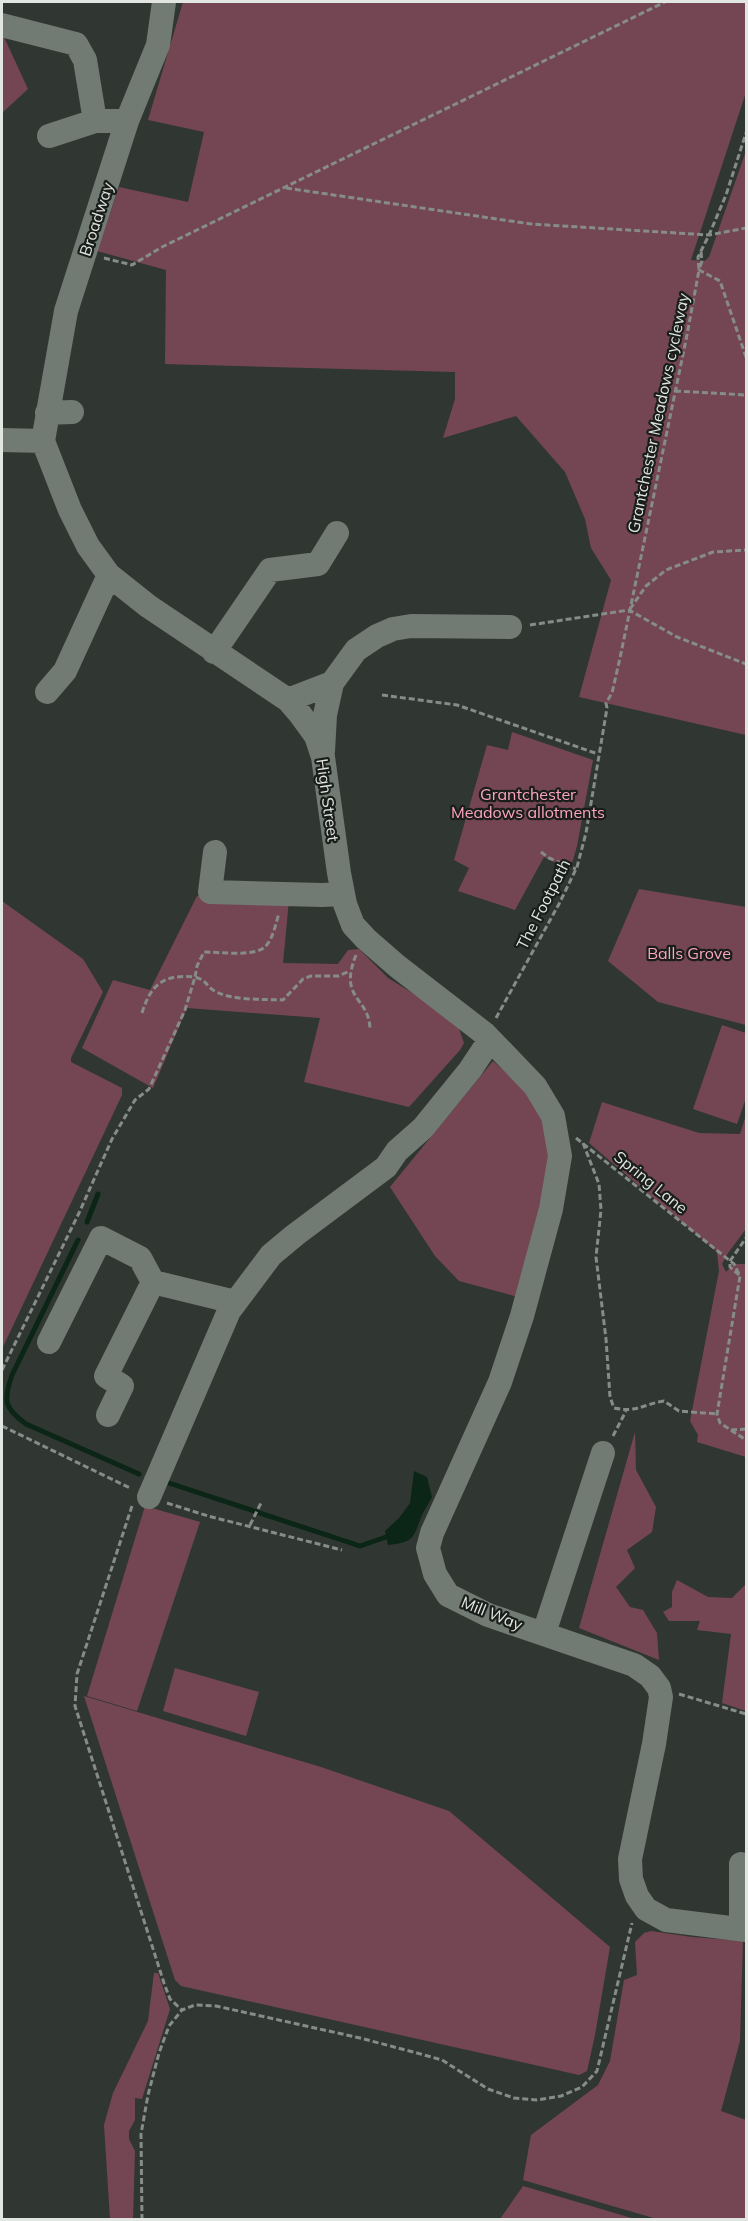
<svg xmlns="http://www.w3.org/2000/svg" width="748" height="2221" viewBox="0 0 748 2221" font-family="Mulish,sans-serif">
	<rect width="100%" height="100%" fill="#303732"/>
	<!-- green -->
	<path fill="#744654" d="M183,2h563v90l-55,168 14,1 4,-4 37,-106v584l-167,-38 32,-117 -20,-32 -6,-29 -20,-47 -49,-56 -73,22 12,-39v-27l-290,-8 1,-94 -69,-19 22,-64 69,15 16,-70 -56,-12z
		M2,36l2,1 24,52 -26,24z
		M512,732l81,28 -16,86 -7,24 -26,-13 -29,53 -57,-19 11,-23 -15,-8 33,-115 21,5z
		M639,889l107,18v118l-88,-23 -50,-41z
		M197,896l92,4 -6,63 55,1 10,-14 11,-1 29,29 68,42 8,23 -4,7 -51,57 -105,-25 16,-64 -133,-10 -34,80 -71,-40 31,-68 37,10z
		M2,901l81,58 20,33 -32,66v4l51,26v7l-120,254z
		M722,1025l24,8v65l-9,26 -44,-15z
		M493,1061l29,26 30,46 1,35 -35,129 -59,-16 -24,-25 -45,-69z
		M602,1102l97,31 41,1 6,-19v114l-18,24 -6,11 4,8 8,-8h12v193l-49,-15 1,-7 -8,-14 29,-150 -2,-19 -128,-109z
		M635,1432l1,38 20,37 -4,25 -25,18 8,18 -19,19 14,20 13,3 14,23 2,27 -80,-32z
		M145,1506l55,16 -63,189 -50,-15z
		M677,1580l31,17 24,1 14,-14v127l-24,-8 9,-69 -34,-4 3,-9h-31l-6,-9 9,-5v-15z
		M175,1668l84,24 -13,44 -83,-25z
		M84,1696l237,71 128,44 161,136 -15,88 -8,36 -8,4 -398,-89 -6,-6z
		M651,1931l41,6 51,4 -3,100 -19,70 25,9v99h-89l-134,-39 8,-45 67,-50 12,-24 14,-81 13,-5 -2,-33 9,-9z
		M154,1973h4l12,36 -28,90 -7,-1v22l-6,11v8l6,12 -2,68h-23l-6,-94 9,-32 35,-72z
		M523,2186l112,33h-135z"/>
	<!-- water -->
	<path fill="#0b2516" d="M414,1471l13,6 5,20c-3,6 -7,12 -10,18 -9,23 -7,27 -34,30l-3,-14 14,-13 11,-15z"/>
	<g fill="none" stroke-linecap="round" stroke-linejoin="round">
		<!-- stream -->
		<path stroke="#0b2516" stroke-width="5" d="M87,1222l11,-28
			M78,1240l-66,135c-9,26 -8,33 14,49l113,50
			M169,1483l191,63 32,-11"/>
		<!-- path -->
		<path stroke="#868c88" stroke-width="3" stroke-dasharray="6 3" stroke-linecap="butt" d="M286,188l245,36 178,11 37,-7
			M701,252l1,9 -3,9 21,11 26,76
			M104,258l28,7 30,-18 503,-245
			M675,391l71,4
			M630,609l16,-23 20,-16 47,-18 33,-2
			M530,625l99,-15 48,27 69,27
			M382,695l75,10 141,49
			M541,852l8,6 27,11
			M356,955c-18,45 13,41 14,74
			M142,1013c9,-30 23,-39 53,-36l2,-11 7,-14c14,0 50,5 61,-5 8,-8 11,-24 14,-34
			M496,1018l63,-114 18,-37 9,-34 21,-125 -1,-5 6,-10 8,-35 67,-323 12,-65 -1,-13 11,-22 17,-40 20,-62
			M576,1138l158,126 6,12 -23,138 3,9 26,17
			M583,1143l16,41 2,26 -5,47 10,82 4,58 4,11c22,5 30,-4 50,-7l15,10 38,3
			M739,1275l-9,-8v-6l16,-23
			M2,1370l77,-157 33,-74 23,-39 14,-11 36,-79 10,-33c13,4 10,8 18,13 16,11 51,9 70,10l20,-21 8,-3h27l12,-5
			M2,1426l128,62
			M731,1430l15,-1
			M613,1436l13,-25
			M167,1503l41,13 134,34
			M132,1506l-55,168 -2,32 89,277 6,16 12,11
			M250,1525l11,-22
			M679,1694l67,20
			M142,2220l-1,-86 7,-39 11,-42 10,-27 13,-16 13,-5 21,1 144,32 57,15 25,7 46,29 26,9 23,2 24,-4 21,-9 15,-16 35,-148"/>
		<!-- minor -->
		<path stroke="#717a73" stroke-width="24" d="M164,2l-6,43 -31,76 -61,190 -23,130 27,69 18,36 21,29 39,31 140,94 12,14 16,22 7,21 16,116 6,31 8,21 13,14 31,27 88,68 50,52 18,30 7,40 -9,53 -29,107 -22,66 -68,151 -4,15 7,26 13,21 40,20 146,50 16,11 9,12 2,9 -7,47 -24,115 1,20 6,17 9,13 20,11 80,10
			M2,25l74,19 9,16 10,61h32
			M49,136l46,-15
			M47,413l25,-1
			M2,440l41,1
			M214,652l56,-82 48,-6 19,-31
			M47,692l18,-21 44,-96
			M288,700l44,-17
			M323,751l2,-36 7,-32 24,-33 21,-14 16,-7 18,-3 99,1
			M215,852l-5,40 112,3 21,-1
			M49,1342l52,-104 39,20 13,24
			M108,1415l14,-29 -16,-10 47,-94 82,20
			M149,1497l80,-186 42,-56 24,-20 91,-68 11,-16 26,-23 47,-58 20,-30
			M544,1633l59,-180
			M741,1864v65"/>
	</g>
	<g text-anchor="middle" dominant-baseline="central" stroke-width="4.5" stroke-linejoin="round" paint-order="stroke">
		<!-- street labels -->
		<g font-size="16" fill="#e1e6e3" stroke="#1a1e1b">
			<text transform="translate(96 219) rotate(-72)">Broadway</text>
			<text transform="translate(658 413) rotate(-78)">Grantchester Meadows cycleway</text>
			<text transform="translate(328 800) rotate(82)">High Street</text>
			<text transform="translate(543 904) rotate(-63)">The Footpath</text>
			<text transform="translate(651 1182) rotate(39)">Spring Lane</text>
			<text transform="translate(492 1613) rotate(22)">Mill Way</text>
		</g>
		<!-- park labels -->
		<g font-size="16" fill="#fda4c0" stroke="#1a1e1b">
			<text x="528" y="794">Grantchester<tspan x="528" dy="18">Meadows allotments</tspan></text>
			<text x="689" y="953">Balls Grove</text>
		</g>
	</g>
	<!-- border -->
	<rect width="748" height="2221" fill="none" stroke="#e1e6e3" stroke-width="6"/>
</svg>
